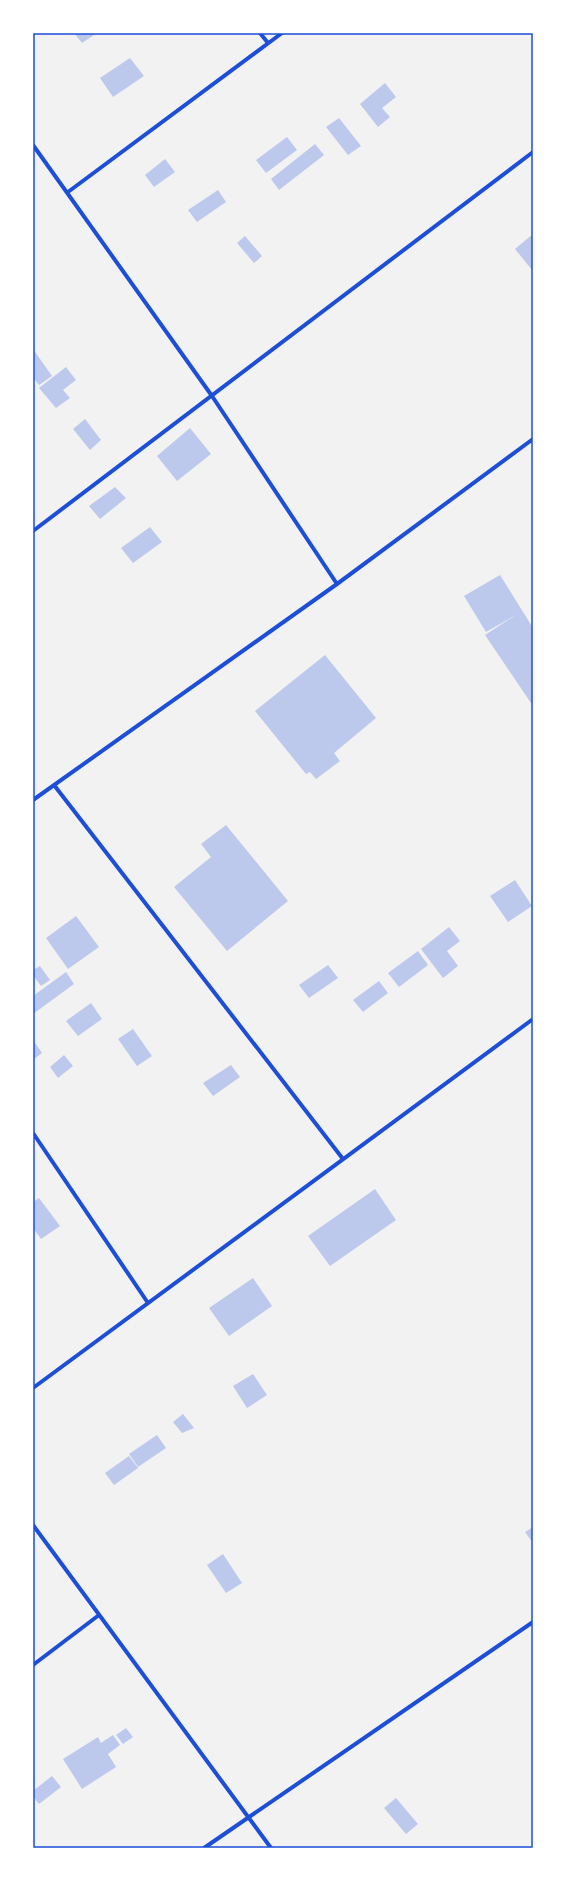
<svg xmlns="http://www.w3.org/2000/svg" width="566" height="1881" viewBox="0 0 566 1881" font-family="'Noto Sans',sans-serif">
	<rect width="100%" height="100%" fill="#f2f2f2"/>
	<!-- building -->
	<path fill="#bdc9ec" d="M74,33h23l-15,10z
		M130,58l14,18 -31,21 -13,-19z
		M385,83l11,14 -14,11 8,9 -12,10 -18,-23z
		M339,118l22,28 -13,9 -22,-28z
		M287,137l10,13 -31,23 -10,-13z
		M315,144l9,11 -45,35 -8,-11z
		M165,159l10,13 -21,15 -9,-12z
		M218,190l8,12 -29,20 -9,-12z
		M533,234v35l-1,1 -17,-21z
		M245,236l17,20 -8,7 -17,-20z
		M33,349l19,27 -13,9 -6,-8z
		M66,367l10,13 -13,10 7,8 -14,10 -17,-20z
		M85,419l16,21 -11,10 -17,-21z
		M190,428l21,26 -34,27 -20,-25z
		M115,487l11,11 -26,21 -11,-13z
		M150,527l12,15 -29,21 -12,-15z
		M500,575l33,53v78l-48,-71 31,-20 -30,17 -22,-36z
		M325,655l51,63 -42,35 6,8 -24,18 -6,-7 -4,2 -51,-63z
		M226,825l62,76 -61,50 -53,-64 37,-30 -10,-13z
		M515,880l17,26 -24,16 -18,-26z
		M76,916l23,31 -31,22 -22,-31z
		M449,927l11,14 -13,10 11,15 -15,12 -22,-29z
		M418,951l10,14 -29,22 -11,-14z
		M328,965l10,13 -29,20 -10,-13z
		M40,966l10,14 -9,6 -8,-11v-5z
		M66,972l8,12 -41,30v-18z
		M379,981l9,12 -25,19 -10,-12z
		M91,1003l11,16 -24,17 -12,-15z
		M133,1029l19,27 -15,10 -19,-27z
		M33,1040l9,13 -9,7z
		M64,1055l9,11 -15,12 -8,-11z
		M231,1065l9,12 -27,19 -10,-13z
		M375,1189l21,31 -66,46 -22,-30z
		M39,1198l21,28 -19,13 -8,-11v-26z
		M253,1278l19,28 -43,30 -20,-28z
		M253,1374l14,21 -20,13 -14,-22z
		M183,1414l11,14 -12,5 -9,-11z
		M157,1435l9,13 -28,19 -9,-13z
		M129,1456l9,12 -24,17 -9,-12z
		M533,1527v16l-8,-11z
		M223,1554l19,29 -16,10 -19,-28z
		M126,1728l7,9 -10,7 -7,-9z
		M113,1735l7,10 -12,9 8,13 -34,22 -19,-30 35,-22 3,6z
		M52,1776l9,11 -22,17 -6,-8v-5z
		M396,1798l22,26 -12,10 -22,-26z"/>
	<g fill="none" stroke-linecap="round" stroke-linejoin="round">
		<!-- minor -->
		<path stroke="#1d4ed8" stroke-width="4" d="M260,33l8,10
			M33,145l179,251 125,188
			M68,192l214,-159
			M33,531l500,-379
			M54,785l289,374
			M33,800l304,-216 196,-145
			M33,1133l115,170
			M33,1388l500,-369
			M33,1525l238,323
			M33,1665l66,-50
			M204,1848l329,-226"/>
	</g>
	<!-- border -->
	<rect width="566" height="1881" fill="none" stroke="#ffffff" stroke-width="68"/>
	<rect x="34" y="34" width="498" height="1813" fill="none" stroke="#1d4ed8" stroke-width="1.5"/>
</svg>
